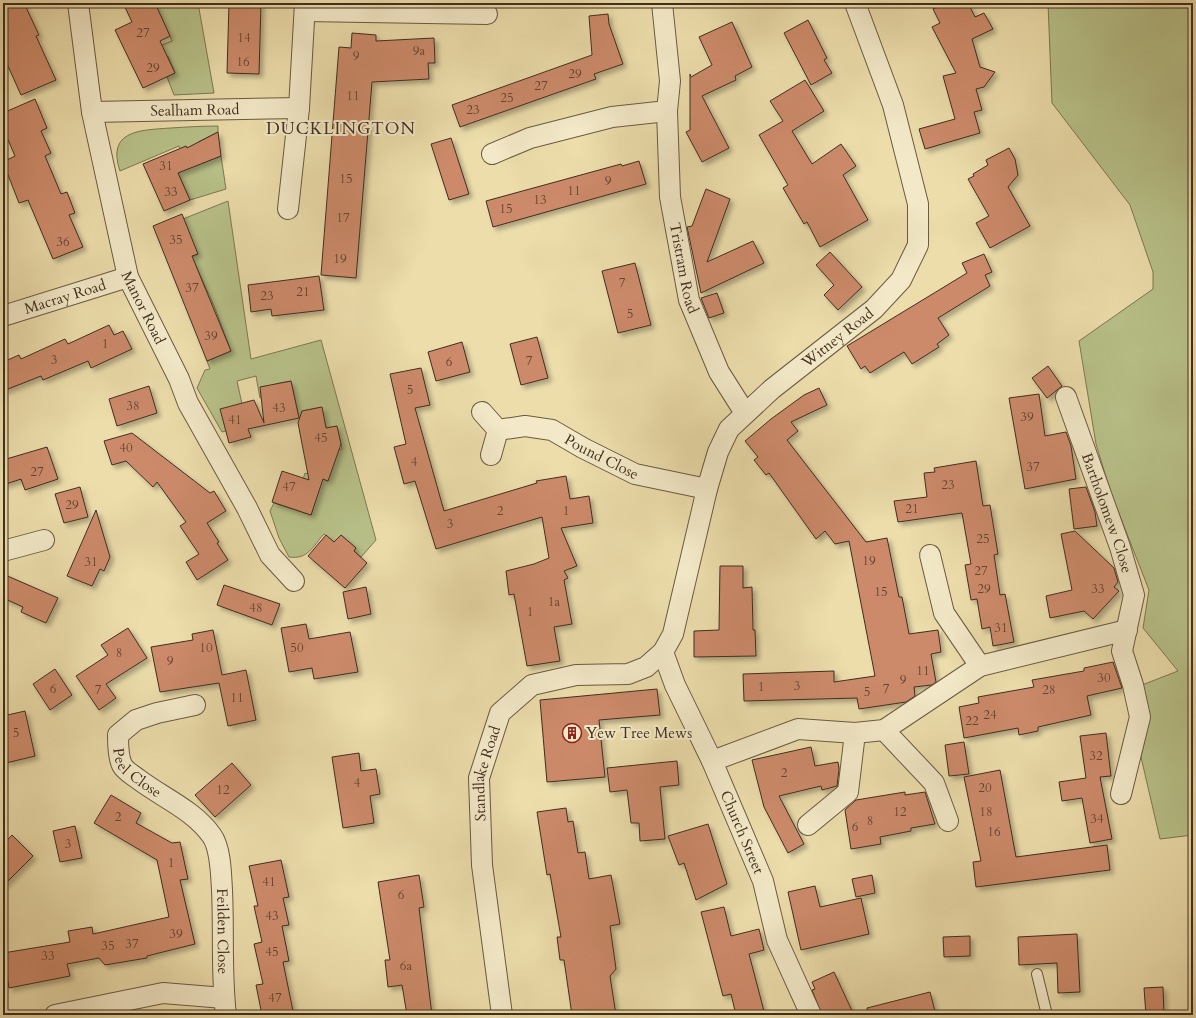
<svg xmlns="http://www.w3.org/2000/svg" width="1196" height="1018" viewBox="0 0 1196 1018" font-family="Cardo,serif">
	<defs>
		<filter id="shadow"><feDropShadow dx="3.5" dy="3.5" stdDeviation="2" flood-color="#0004"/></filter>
	</defs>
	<rect width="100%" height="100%" fill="#ecddab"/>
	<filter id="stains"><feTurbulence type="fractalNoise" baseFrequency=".005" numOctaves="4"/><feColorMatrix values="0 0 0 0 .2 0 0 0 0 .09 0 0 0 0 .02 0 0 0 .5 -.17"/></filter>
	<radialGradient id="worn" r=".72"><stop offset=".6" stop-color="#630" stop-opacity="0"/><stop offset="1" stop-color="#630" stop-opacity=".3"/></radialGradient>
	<!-- green -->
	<path fill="#b8c189" stroke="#7c7854" d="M168,3h30l16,90 -40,2 -7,-18 8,-4 -7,-17 -10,5 -6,-12 20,-8 -15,-33z
		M1048,3h145v832l-33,4 -19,-82 8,-39 -7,-33 36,-14 -35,-43 6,-38 -38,-97 -15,-49 -17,-103 74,-52v-17l-23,-67 -78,-102z
		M218,126v6l-20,10 9,19 14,-5 5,33 -36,11 -12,-27 11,-5 -10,-22 -59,25c-14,-41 21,-41 51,-43 15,-1 31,-2 47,-2z
		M228,201l23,158 70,-19 55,200 -15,17 -7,-6 2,-3 -15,-13 -7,7 -10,-8c-11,12 -16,26 -35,23l-10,-19 -9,-27 4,-8 37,12 4,-13 -17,-6 7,-23 23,8 7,-21 -18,-6 25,-5 -5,-23 -11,2 -5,-21 -19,4v6l-3,1 -8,-37 -16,3 2,11 -17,3 -4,-22 -19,5 5,23 -16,27 -4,1 -25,-44 8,-18 5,-1 -3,-8 24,-10 -17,-45 -22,-49 6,-3 -15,-35z"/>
	<!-- building -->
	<path fill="#cc8a6a" stroke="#402e1f" filter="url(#shadow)" d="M3,3h21l15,32 -3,1 20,44 -35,15 -18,-40z
		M123,3h32l15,33 -10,5 15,32 -32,15 -28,-58 17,-8z
		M229,3h32l-2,71 -32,-1z
		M945,3h23l7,14 9,-4 9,16 -21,10 8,28 15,5 -11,15 -8,2 6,21 -8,2 6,21 -55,16 -6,-20 36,-10 -12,-43 13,-3 -24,-46 8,-4 -7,-14z
		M608,14l1,10 14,40 -29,10 2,5 -136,48 -8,-22 140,-50 -3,-39z
		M808,20l19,38 -3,2 8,13 -21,12 -27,-52z
		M732,22l20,45 -17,9 1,4 -34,16 27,52 -27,14 -16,-30 4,-2v-56l1,3 21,-12 -13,-28z
		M352,33l24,2v6l58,-3 1,25h-7l1,16 -57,3 -16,196 -35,-3 18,-228 12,1z
		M805,80l19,31 -32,20 20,33 29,-20 15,22 -13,9 25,45 -48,27 -13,-25 -3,2 -21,-36 5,-3 -29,-50 24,-14 -13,-20z
		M35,99l12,29 -6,3 10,22 -6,3 16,38 6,-2 8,21 -6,2 14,32 -30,12 -25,-59 -9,3 -16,-41 12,-6 -12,-28v-15z
		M218,132l3,24 -43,17 12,27 -26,11 -21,-47 43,-18 1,2z
		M451,138l18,56 -20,6 -18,-56z
		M1009,148l6,11 3,16 -10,12 22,39 -40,22 -14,-25 13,-7 -21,-37 6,-3 -1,-2 15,-9 -2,-5z
		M639,161l7,23 -153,43 -7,-26 135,-37 1,2z
		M706,189l24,10 -23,63 46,-21 11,22 -63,30 -14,-66 5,-1z
		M182,214l16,40 -6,2 39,95 -24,10 -54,-135z
		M830,252l32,35 -24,23 -14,-15 10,-10 -18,-20z
		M984,254l8,18 -7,3 5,11 -52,32 11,17 -12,9 2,3 -27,17 -8,-12 -34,21 -5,-7 -4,3 -14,-23 120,-73 -5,-10z
		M635,263l16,62 -33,8 -16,-62z
		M319,276l5,34 -52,6 -1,-7 -20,3 -3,-27z
		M717,293l7,20 -15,5 -8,-20z
		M109,325l5,10 9,-4 9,18 -41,19 -3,-7 -45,19 -2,-4 -38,15v-29l16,-7 2,4 44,-20 3,5z
		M537,337l11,41 -27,7 -11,-41z
		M462,342l8,30 -34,9 -8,-29z
		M1048,366l14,20 -15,12 -15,-20z
		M421,368l9,37 -15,3 29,103 93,-28 -1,-2 30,-5 4,23 19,-3 4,27 -32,5 16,38 -13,5 4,7 -4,2 8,44 -18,3 6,34 -33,5 -13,-72 -5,1 -3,-24 28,-7 15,-6 -7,-41 -106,32 -21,-68 -11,3 -10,-37 12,-3 -16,-70z
		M291,381l8,37 -51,11 3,8 -22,6 -9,-34 34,-9 10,23 -4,-36z
		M149,386l8,27 -40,13 -8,-27z
		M819,388l8,17 -36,17 7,9 -11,9 79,102 21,-4 12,59h3l7,37 29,-4 3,22 -10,2 5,28 -4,3 -18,2 1,9 -9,6 -47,7 -2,-11 -113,3 -1,-27 91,-3v11l41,-6 -26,-135 -14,3 -10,-13 -9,8 -47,-66 -3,2 -12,-15 4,-3 -13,-16 26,-22 33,-24z
		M1039,394l6,42 21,-4 5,14 5,33 -51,10 -16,-91z
		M322,407l4,21 11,-2 4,18 -13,37 -5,-2 -12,36 -39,-13 10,-31 27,9 -11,-57 4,-12z
		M132,433l78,60 4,-2 12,20 -19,12 12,19 -2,1 11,17 -31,20 -11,-18 13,-8 -19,-28 6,-4 -29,-40 -4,5 -27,-26 -14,4 -8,-24z
		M47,447l11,32 -33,11 -4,-11 -18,6v-25z
		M976,461l7,45 7,-1 8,49 -4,1 6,40 5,-1 9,48 -21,4 -3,-19 -8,2 -5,-30 -6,1 -6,-35 6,-1 -9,-51 -64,9 -4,-21 33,-4 -3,-24 11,-1 -1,-4z
		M80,487l8,30 -24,6 -9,-29z
		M1086,487l9,25 2,14 -23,3 -5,-40z
		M96,510l14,47 -6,14 -4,-2 -8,17 -25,-10z
		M1075,531l39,37 4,14 -4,5 5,4 -26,28 -9,-8 -34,7 -4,-22 26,-6 -11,-56z
		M326,535l8,7 7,-7 15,13 -2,3 13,12 -22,25 -37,-32z
		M720,566h23v22l9,-1 1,43h2l1,26 -62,1v-26l25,-1z
		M3,574l55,24 -12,25 -25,-11 2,-5 -20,-9z
		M224,585l56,19 -8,21 -55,-20z
		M366,587l5,27 -23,5 -5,-27z
		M306,624l3,15 41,-7 8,40 -44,7 -2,-11 -23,4 -8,-44z
		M128,628l19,30 -41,26 10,14 -17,12 -23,-34 32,-21 -7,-10z
		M213,630l9,45 24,-5 10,50 -28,6 -9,-43 -59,9 -9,-45 42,-7 -1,-6z
		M1113,662l9,26 -35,8 4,19 -53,12v4l-19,4 -1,-7 -54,10 -5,-31 20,-4 -1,-6 56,-10 -2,-7 52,-9v-3z
		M55,669l17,26 -22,15 -17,-26z
		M657,689l3,26 -61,5 6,57 -58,5 -7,-82z
		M25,711l10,45 -29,7 -3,-14v-33z
		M1106,733l5,43 -11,1 12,62 -22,4 -8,-45 -20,3 -3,-19 27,-4 -6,-42z
		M964,742l5,32 -20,2 -4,-31z
		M811,747l4,19 23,-4 1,7 -2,17 -15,4 -1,-4 -42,10 25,48 -16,9 -24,-46 -12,-47z
		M359,753l2,18 15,-2 4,25 -10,2 4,27 -31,5 -11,-71z
		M677,761l2,24 -19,2 5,52 -25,2 -1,-18h-8l-4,-33 -17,2 -3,-24z
		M232,763l19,22 -36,32 -20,-22z
		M1000,770l16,87 91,-12 3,25 -134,17 -3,-25 8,-1 -17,-84z
		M905,792v3l20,-3 10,32 -24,4v3l-31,6 1,7 -30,5 -6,-39 11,-10z
		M111,795l30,18 -5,10 36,20 8,-1 8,37 -8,1 15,64 -48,12v2l-42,7 -6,-7 -32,6 3,12 -61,12 -2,-12 -4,1v-24l67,-11 -2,-11 24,-4 1,7 76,-17 -12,-57 -63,-37z
		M566,808l2,14 5,-1 5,32 7,-1 4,27 22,-4 9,49 -10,2 6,43 -6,7 6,39h-44l-8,-55h-4l-3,-23h4l-11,-63 -3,1 -10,-63z
		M708,824l19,60 -31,16 -12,-37 -5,2 -11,-29z
		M75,826l7,32 -22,4 -7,-31z
		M12,835l21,21 -30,30v-41z
		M281,860l8,37 -6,1 6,27 -7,1 7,35 -6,1 10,49 -18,4h-13l-6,-30 7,-1 -9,-40 8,-2 -8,-36h4l-9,-40z
		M419,875l5,32 -5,1 13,107h-25l-5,-30 -14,2 -3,-27h5l-12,-78z
		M872,875l3,18 -19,4 -4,-18z
		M815,886l5,21 41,-9 8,36 -68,16 -13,-58z
		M724,907l7,29 28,-7 5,21 -15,4 16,61h-29l-5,-21 -8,2 -22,-84z
		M1077,934l3,58 -22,1 -1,-30 -38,2 -1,-28z
		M970,936v20l-26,1 -1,-20z
		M834,972l20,43h-32l-10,-25 3,-1 -3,-7z
		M1163,987l1,28h-18l-2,-27z
		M930,992l6,23h-68l-1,-7z"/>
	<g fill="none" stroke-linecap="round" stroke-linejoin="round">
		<defs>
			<path id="service" d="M1037,974l10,41"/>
			<g id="minor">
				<path id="s1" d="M78,3l14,109 36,165 51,102 9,24 59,105 23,47 24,26"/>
				<path id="s2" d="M662,3l8,78 -3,30 3,86 19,103 30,72 26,41"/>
				<path d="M305,11l182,3"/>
				<path id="s3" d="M92,112l207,-4"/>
				<path d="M492,154l38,-16 82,-21 55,-6"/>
				<path d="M288,209l11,-101 6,-105"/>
				<path id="s4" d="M3,316l125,-39"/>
				<path id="s5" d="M1066,397l54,150 14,48 -12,56 11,34 7,32 -19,77"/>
				<path id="s6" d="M482,412l16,18 27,-4 27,4 31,18 52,26 72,15"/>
				<path d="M491,455l7,-25"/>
				<path d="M3,551l41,-11"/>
				<path d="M930,555l14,58 36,53"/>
				<path id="s7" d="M663,652l12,33 37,76 51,120 14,59 34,75"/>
				<path id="s8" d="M195,705l-38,8 -21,7 -18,15c0,9 0,22 4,30 3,6 11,10 16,14 25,19 56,31 74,57 9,13 9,39 10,54 2,41 -1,84 4,125"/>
				<path d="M884,730l50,53 14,38"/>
				<path d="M712,761l86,-32 57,4 29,-3 96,-64 147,-36"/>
				<path d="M808,825l40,-33 7,-59"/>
				<path d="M55,1015l108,-22 61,5"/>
				<path id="s9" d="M502,1015l-20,-150 -3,-87 21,-65 32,-28 44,-10 52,-1 18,-7 17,-15 10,-18 34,-145 11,-37 11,-23 43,-40 102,-80 27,-29 17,-35v-41l-25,-99 -38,-102"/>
			</g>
		</defs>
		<!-- service casing -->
		<use href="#service" stroke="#6b5a42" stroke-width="12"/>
		<!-- minor casing -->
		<use href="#minor" stroke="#6b5a42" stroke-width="22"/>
		<!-- service -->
		<use href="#service" stroke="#f3e9c8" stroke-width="10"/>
		<!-- minor -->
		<use href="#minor" stroke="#f3e9c8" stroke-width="20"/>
	</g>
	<!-- icons -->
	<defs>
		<symbol id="building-ring" viewBox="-11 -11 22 22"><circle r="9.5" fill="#f3e9c8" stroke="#8f2418" stroke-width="1.5"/><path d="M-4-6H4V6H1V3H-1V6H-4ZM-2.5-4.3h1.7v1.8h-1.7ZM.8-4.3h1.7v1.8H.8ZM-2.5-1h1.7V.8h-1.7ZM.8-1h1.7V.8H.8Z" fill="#8f2418"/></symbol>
	</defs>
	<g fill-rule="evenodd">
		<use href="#building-ring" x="561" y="722" width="22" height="22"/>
	</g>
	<g text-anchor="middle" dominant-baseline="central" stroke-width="4" stroke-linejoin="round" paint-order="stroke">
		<!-- number labels -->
		<g font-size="13" fill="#634532">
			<text x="143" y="33">27</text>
			<text x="244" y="38">14</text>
			<text x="419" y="51">9a</text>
			<text x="356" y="56">9</text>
			<text x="243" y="62">16</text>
			<text x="153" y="68">29</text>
			<text x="575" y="74">29</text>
			<text x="541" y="86">27</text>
			<text x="353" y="96">11</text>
			<text x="507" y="98">25</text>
			<text x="473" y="110">23</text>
			<text x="166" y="166">31</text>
			<text x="346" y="179">15</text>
			<text x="608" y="181">9</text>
			<text x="574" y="191">11</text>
			<text x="171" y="192">33</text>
			<text x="540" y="200">13</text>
			<text x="506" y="209">15</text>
			<text x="343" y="218">17</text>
			<text x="176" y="240">35</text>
			<text x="63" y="242">36</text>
			<text x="340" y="259">19</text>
			<text x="622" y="283">7</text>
			<text x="192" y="288">37</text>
			<text x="303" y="292">21</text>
			<text x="267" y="296">23</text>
			<text x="630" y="314">5</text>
			<text x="211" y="336">39</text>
			<text x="105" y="344">1</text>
			<text x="54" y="360">3</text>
			<text x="529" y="361">7</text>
			<text x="449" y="362">6</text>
			<text x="410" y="390">5</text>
			<text x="133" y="406">38</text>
			<text x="279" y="408">43</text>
			<text x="1027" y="417">39</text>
			<text x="235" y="420">41</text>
			<text x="321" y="438">45</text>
			<text x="126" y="448">40</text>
			<text x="414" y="462">4</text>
			<text x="1033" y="467">37</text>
			<text x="37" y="472">27</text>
			<text x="948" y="485">23</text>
			<text x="289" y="487">47</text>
			<text x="72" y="505">29</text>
			<text x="912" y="509">21</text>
			<text x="500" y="511">2</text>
			<text x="566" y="511">1</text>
			<text x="450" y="524">3</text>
			<text x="983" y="539">25</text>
			<text x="869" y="561">19</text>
			<text x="91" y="562">31</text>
			<text x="981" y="571">27</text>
			<text x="984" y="589">29</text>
			<text x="1098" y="589">33</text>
			<text x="881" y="592">15</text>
			<text x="554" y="602">1a</text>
			<text x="256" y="608">48</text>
			<text x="530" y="612">1</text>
			<text x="1001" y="628">31</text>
			<text x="206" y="648">10</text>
			<text x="297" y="648">50</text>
			<text x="119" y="653">8</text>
			<text x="170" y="661">9</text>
			<text x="923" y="671">11</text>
			<text x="1104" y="678">30</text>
			<text x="903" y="680">9</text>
			<text x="797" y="686">3</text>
			<text x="761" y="687">1</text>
			<text x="53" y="689">6</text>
			<text x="886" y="689">7</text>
			<text x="98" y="690">7</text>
			<text x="1049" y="690">28</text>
			<text x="867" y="692">5</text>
			<text x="237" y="698">11</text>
			<text x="990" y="715">24</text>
			<text x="972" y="721">22</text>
			<text x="16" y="733">5</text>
			<text x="1096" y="756">32</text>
			<text x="784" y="773">2</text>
			<text x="357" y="783">4</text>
			<text x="985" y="788">20</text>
			<text x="223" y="790">12</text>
			<text x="900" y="812">12</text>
			<text x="986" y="812">18</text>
			<text x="118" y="817">2</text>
			<text x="1097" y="819">34</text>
			<text x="870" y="821">8</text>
			<text x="855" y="827">6</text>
			<text x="994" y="832">16</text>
			<text x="68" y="844">3</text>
			<text x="171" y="863">1</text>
			<text x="269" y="882">41</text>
			<text x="401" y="895">6</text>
			<text x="272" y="916">43</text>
			<text x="176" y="934">39</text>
			<text x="132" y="944">37</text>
			<text x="108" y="946">35</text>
			<text x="272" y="952">45</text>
			<text x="48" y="956">33</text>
			<text x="406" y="966">6a</text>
			<text x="275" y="998">47</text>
		</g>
		<!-- street labels -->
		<g font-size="15" fill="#402e1f" stroke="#f3e9c8">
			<text stroke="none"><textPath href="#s3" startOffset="103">Sealham Road</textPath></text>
			<text stroke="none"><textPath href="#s2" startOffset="267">Tristram Road</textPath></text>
			<text stroke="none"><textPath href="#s4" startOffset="65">Macray Road</textPath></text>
			<text stroke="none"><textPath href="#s1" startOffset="313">Manor Road</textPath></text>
			<text stroke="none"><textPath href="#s9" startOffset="864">Witney Road</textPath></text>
			<text stroke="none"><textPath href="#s6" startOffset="135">Pound Close</textPath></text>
			<text stroke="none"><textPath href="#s5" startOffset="123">Bartholomew Close</textPath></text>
			<text stroke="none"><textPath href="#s8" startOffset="130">Peel Close</textPath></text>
			<text stroke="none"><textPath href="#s9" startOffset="244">Standlake Road</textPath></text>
			<text stroke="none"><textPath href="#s7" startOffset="197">Church Street</textPath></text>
			<text stroke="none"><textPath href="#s8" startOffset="327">Feilden Close</textPath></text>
		</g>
		<!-- poi labels -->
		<g font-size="15" fill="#402e1f" stroke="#f3e9c8" text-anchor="start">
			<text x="586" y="733">Yew Tree Mews</text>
		</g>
		<!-- quarter labels -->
		<g font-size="17" letter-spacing="1" fill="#402e1f" stroke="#f3e9c8">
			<text x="341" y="128">DUCKLINGTON</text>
		</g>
	</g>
	<!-- margin -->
	<rect width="1196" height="1018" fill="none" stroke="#ecddab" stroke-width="16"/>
	<rect x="4" y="4" width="1188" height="1010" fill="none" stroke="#402e1f" stroke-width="2"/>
	<rect x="8" y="8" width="1180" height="1002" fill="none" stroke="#402e1f"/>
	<rect width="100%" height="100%" filter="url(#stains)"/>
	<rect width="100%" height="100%" fill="url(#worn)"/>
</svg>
